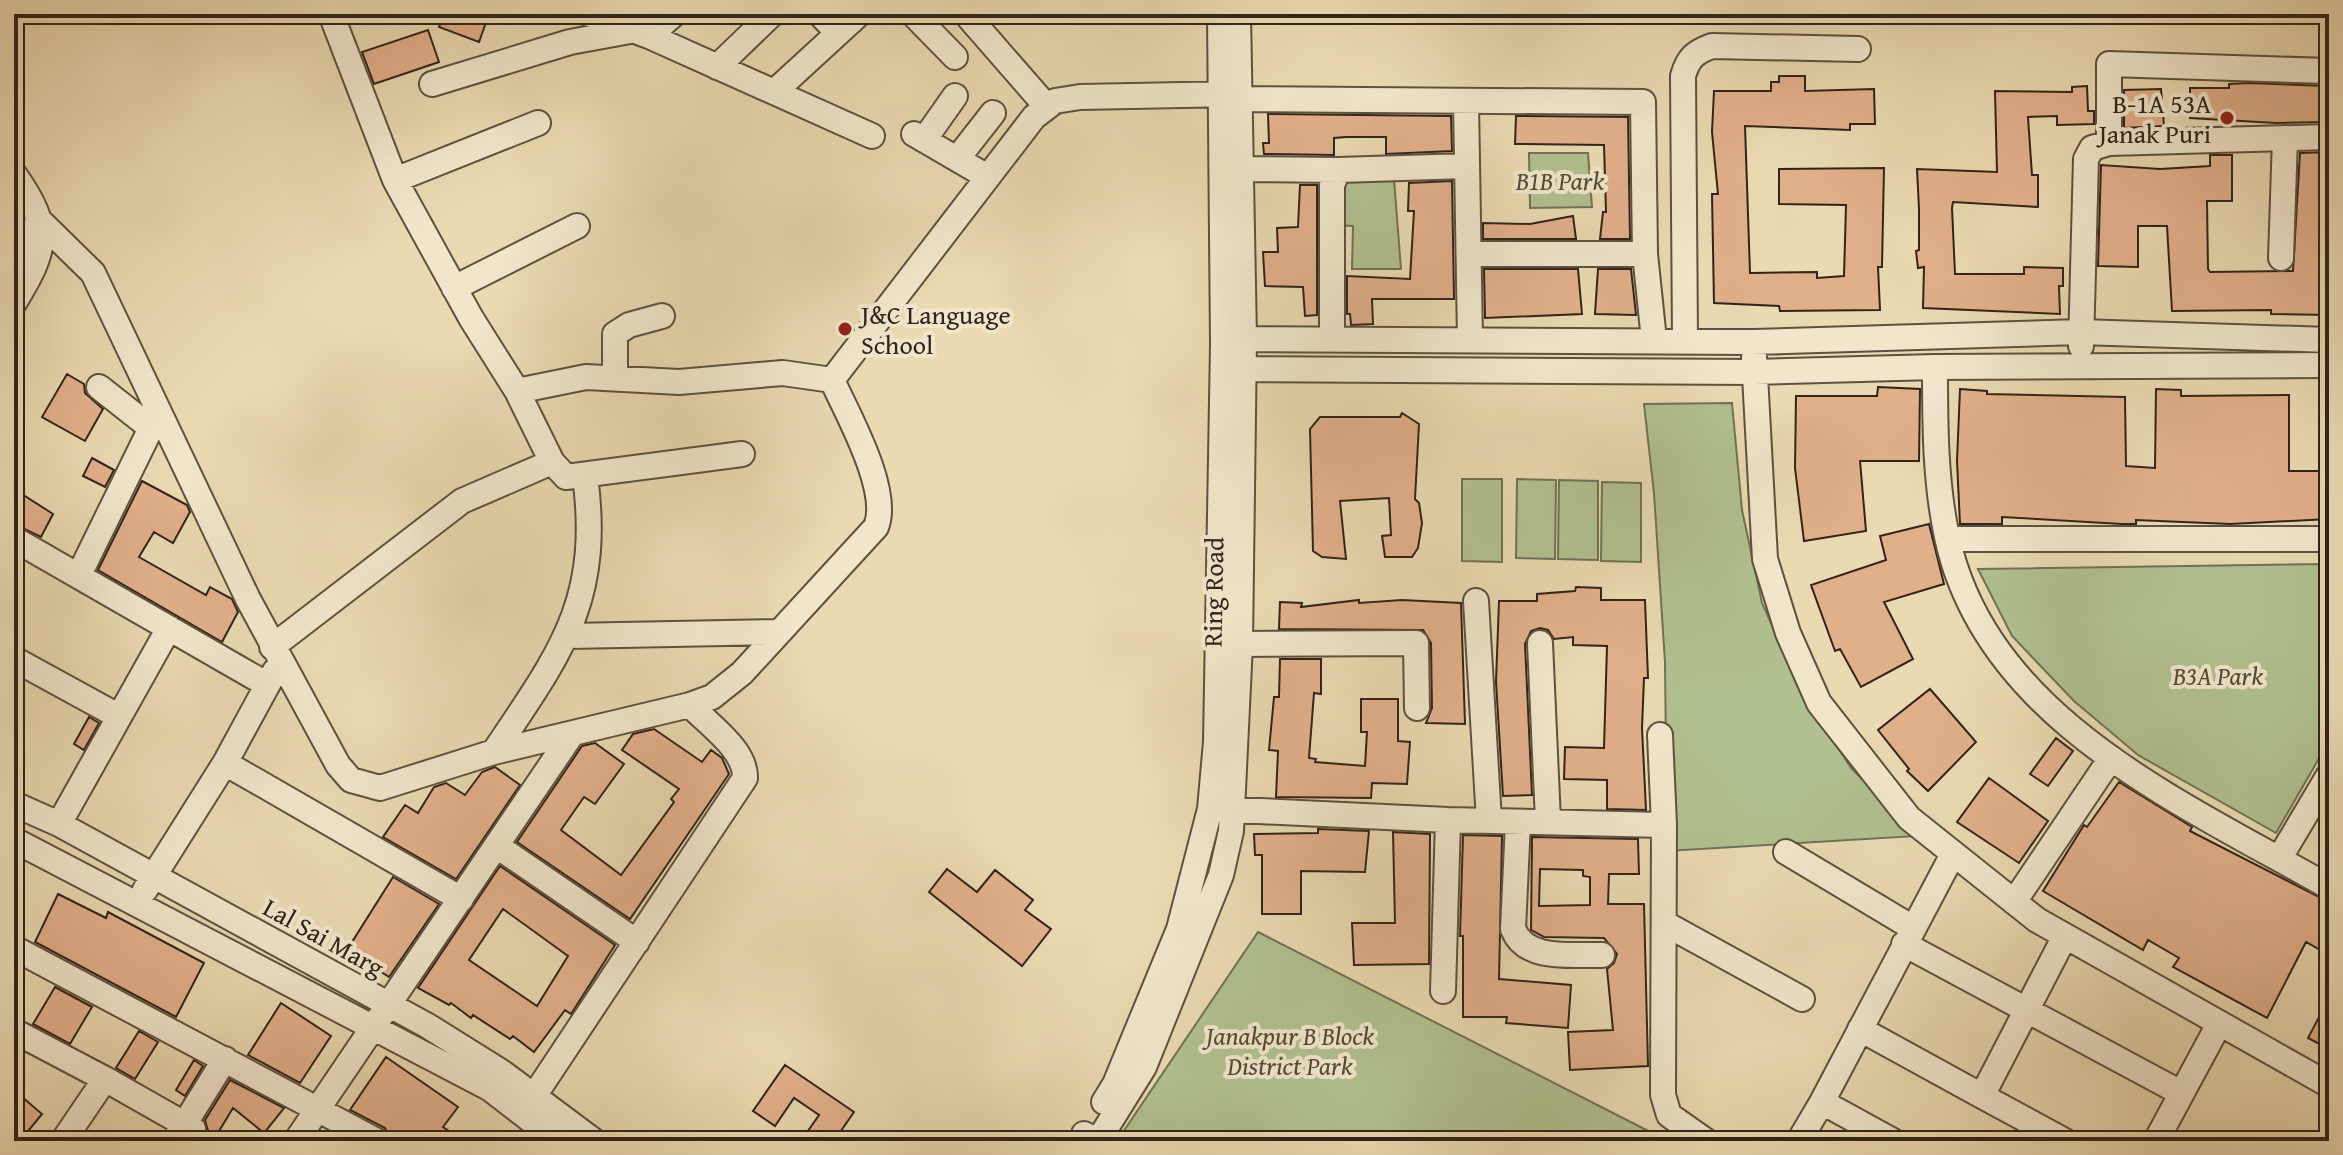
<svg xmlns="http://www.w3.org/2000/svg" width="2343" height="1155" viewBox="0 0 2343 1155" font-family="'Gentium Book Plus',serif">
	<rect width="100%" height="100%" fill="#ead9b1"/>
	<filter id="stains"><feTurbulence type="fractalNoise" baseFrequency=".0025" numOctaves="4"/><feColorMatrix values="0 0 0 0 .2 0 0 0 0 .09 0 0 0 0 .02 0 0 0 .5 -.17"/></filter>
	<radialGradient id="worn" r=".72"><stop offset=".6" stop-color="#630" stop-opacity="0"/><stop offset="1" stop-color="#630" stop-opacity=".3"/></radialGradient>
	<!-- green -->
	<path fill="#b1c090" stroke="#707256" stroke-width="2" d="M1529,153h59l4,54 -62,1z
		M1394,179l7,90h-49l1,-43 -18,-1v-42z
		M1732,403l10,107 20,93 39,87 50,78 66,68 -250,15 -2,-189 -11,-169 -10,-89z
		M1462,479h40v83l-40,-1z
		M1517,479l39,1 -1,79 -39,-1z
		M1559,480l39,1v79l-40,-1z
		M1602,482l39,1v79l-40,-1z
		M2329,564v177l-53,92 -138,-78 -64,-54 -62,-65 -34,-67z
		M1258,932l410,209h-551z"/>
	<!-- building -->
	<path fill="#e2af8b" stroke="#30241b" stroke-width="2" fill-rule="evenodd" d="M444,14h45l-10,28 -40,-15z
		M428,30l11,32 -65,22 -12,-32z
		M1779,76h26v15l69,-2 1,35h-25v6l-105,-4 5,147 67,-1v6l27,-2 2,-71 -67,-1v-35l105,-1 -2,99h-4l2,43 -100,1 -1,-5 -65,-3 -2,-109h6l-6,-62 2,-41h57v-9h8z
		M2249,83l78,3 2,36 -53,1 -86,-5v-30h39v-4z
		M2087,86l1,25h6v13l-37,1v-9l-29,1 4,58h6v32l-85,-5 -1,6 3,66h69v-7l39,1v18h-4l1,28 -137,-6 1,-41 -6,1 -2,-17 3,-1v-41l-2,-40 80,3 -2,-81 77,1v-5z
		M2161,89l3,37 -40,2v-38z
		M1268,114l183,2 1,35 -66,3v-17h-40l-12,1v17l-70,-1 -1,-11h6z
		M1516,116l112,1 2,122h-30l3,-27h3l-2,-67 -89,-1z
		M2329,152v163l-58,-1v-4l-99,1 -5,-85h-29v41l-40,-1 3,-101 59,4 50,-3v-11h22v46h-25l1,68 2,3 83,-1 7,-118z
		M1452,181l2,118h-82l1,25 -22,1 -1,-11h-3v-38l63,3 4,-68h-6l1,-28z
		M1300,185h17v130l-12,1 -2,-29 -38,-1 -2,-34h15l-1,-24 21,-1z
		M1573,216l3,23h-93v-16l47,1z
		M1484,269h94l4,45 -97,4z
		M1598,269h33l5,46 -41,-1z
		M67,374l17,10 1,9 18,16 -18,32 -43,-24z
		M1878,387l42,2 -1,72h-59l6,70 -62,10 -9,-73 1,-72h81z
		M1960,389l27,2v3l138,3 1,69 29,2 1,-79 25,1v6l108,-1v76h40v48l-99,5 -94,-4v4h-14l-120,-7v7h-42l-3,-63z
		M1402,413l17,11 -4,75 4,4 3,20 -4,25 -6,9h-27l-3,-21 9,-1 -2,-37 -49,3 6,58 -24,-2 -9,-6 -3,-122 10,-12h80z
		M92,458l22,12 -9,17 -22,-11z
		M142,481l45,24 3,7 -17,31 -19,-11 -15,25 67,38 4,-8 22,12 6,13 -16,30 -124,-72z
		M14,489l39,25 -12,23 -27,-13z
		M1929,524l15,60 -60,18 29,57 -52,28 -21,-38 -5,2 -24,-66 75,-25 -6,-24z
		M1576,587l25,1v12h44l3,78h-4l-2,50 4,82 -39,-1v-29l-43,-1 1,-32 39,1 3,-102 -34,-1v-8l-19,2 -6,-9 -8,-2 -9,3 -6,13 7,151 -29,1 -7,-114 3,-81h38v-7l38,-3z
		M1359,600v3l43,-3 59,3 4,121 -39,-1 6,-15 -1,-65 -8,-13 -144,-1 1,-27 22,1 -1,4z
		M1280,659h41v35l-7,-1 -5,65 7,1 -1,3 50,4 2,-34h-6v-33h37v42l12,1 -3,42 -35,-1 -1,15 -95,-1 2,-46 -9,-1 5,-53h5z
		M1930,689l46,53 -48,49 -21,-20 2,-2 -31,-39z
		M89,717l10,6 -15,27 -10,-6z
		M654,729l48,33 9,-12 11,8 7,16 -99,145 -113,-77 65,-96 13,-3 29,21 -29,40 -11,-7 -23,33 60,45 53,-73 -3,-3 8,-10 -57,-39 11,-16z
		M2056,738l17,13 -25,35 -18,-12z
		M495,767l25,18 -64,94 -73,-42 22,-32 13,8 16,-26 12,-4 19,12 17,-23z
		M1989,778l59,43 -29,42 -62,-41z
		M2119,782l73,45 -2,4 139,71v53l-23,-13 -39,76 -94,-51 6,-9 -31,-18 -5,10 -100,-59 41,-66 3,2z
		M1318,829l51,2 -4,41 -64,-1v43h-39v-59h-7l-1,-21 64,-1z
		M1393,832l37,2 -1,130 -75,1 -2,-42h43z
		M1463,835l39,1 -3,143 72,6 -3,43 -62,-5 1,-6h-44v-81h-3z
		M1532,837l106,2 1,35h-30l-1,30h36l4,162 -78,4 -2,-38 45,-2 -6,-61 7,-6 3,-9 -13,-16 -60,-1 -13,-7zM1540,869l43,1v6l7,1v28l-51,1z
		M500,866l115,79 -44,69 -6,-4 -31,42 -21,-16 -3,3 -37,-24 -2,3 -20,-15 -2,2 -31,-17zM503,909l65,47 -31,50 -68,-46z
		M947,869l30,23 18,-22 38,30 -8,10 26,19 -29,37 -93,-74z
		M393,877l46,27 -50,73 -42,-27z
		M58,894l48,24 2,-6 96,51 -28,54 -141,-75z
		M55,987l37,20 -22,37 -37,-20z
		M2329,998v51l-21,-11z
		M281,1003l50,33 -31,47 -52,-28z
		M139,1031l19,11 -23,37 -19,-11z
		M386,1057l72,50 -15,20 21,14h-72l-7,-13 -35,-18z
		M194,1060l9,6 -18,30 -9,-6z
		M785,1065l69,47 -20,29h-33l18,-26 -25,-17 -19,28 -22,-15z
		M230,1080l54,28 -20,25 -31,-25 -17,28 -8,-5 -3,-11z
		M14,1090l28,24 -22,27h-6z"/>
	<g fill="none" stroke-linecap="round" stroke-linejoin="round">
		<defs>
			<path id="minor" d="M331,14l64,166 76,138 46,73 69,-14 93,5 104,-9 49,7
				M589,14l60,22 223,100
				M820,14l18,19
				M913,14l42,43
				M966,14l81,93
				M649,36l25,-22
				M717,67l55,-53
				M432,84l138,-42 60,-11
				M774,92l85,-78
				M1238,99l405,3 2,152
				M1466,102l4,238
				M914,134l72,42
				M924,140l31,-44
				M2109,143v-79l220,7
				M957,159l36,-46
				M1240,169l98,1
				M14,174c39,55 33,75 0,129
				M395,180l143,-57
				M40,221l53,52 155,326 90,166 13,15 29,8 114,-36 196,-47 22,-8 30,-24 134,-146c15,-36 -28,-112 -44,-147
				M14,223l6,14 -6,28
				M1469,254h176l9,86
				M2281,258l4,-120
				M454,288l123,-62
				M1332,339v-154l6,-15 129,-4
				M1685,340l-2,-264c5,-18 12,-24 29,-30l146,3
				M1229,342l15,-3 509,3 327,-10 249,8
				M2081,346l5,-187 6,-11 17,-5 220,-6
				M1754,357l11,202 23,74 31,70 90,115 128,102 292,165
				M1935,367c0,56 0,114 12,170 39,182 236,266 382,350
				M1228,372l15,-3 512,3 180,-5 394,-2
				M615,378v-44l14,-9 33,-9
				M832,380l202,-263 21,-16 25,-4 154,-3
				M517,391l35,71 14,15 176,-23
				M14,539l252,145
				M1948,539h381
				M79,575l72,-147 -52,-41
				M1476,601l13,220
				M568,636l209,-4
				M1540,643l8,178
				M1240,644l176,-1 1,65
				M272,647l190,-146 90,-39
				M14,659l104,57
				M1660,735l4,90 -1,270 6,20 37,26
				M494,752c66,-99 108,-150 91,-276
				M225,763l236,136
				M14,804l45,20 369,202 75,47 91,68
				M1217,809l231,11 216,5
				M1518,822l-5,107c13,33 59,25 89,26
				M59,824l110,-196
				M14,840l475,248 69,53
				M497,846l140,96
				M1786,852l127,76
				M2279,859l50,-84
				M145,890l80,-127 50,-92
				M2014,902l97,-144
				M1664,923l138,76
				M1904,944l277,149
				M14,948l363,193
				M1443,991l5,-171
				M1860,1029l122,67 83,-160
				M14,1031l91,48 -42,62
				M105,1079l88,50
				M534,1096l211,-318c1,-28 -36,-53 -55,-73
				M1982,1096l83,45
				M1104,1102l11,-18 64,-155 31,-120 6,-67 7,-398 -3,-330
				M1084,1134l14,7 46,-74 77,-192 10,-44 9,-187 4,-305 -6,-325
				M174,1141l51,-82
				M296,1141l276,-407
				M1799,1141l23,-39
				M1893,1141l-71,-39 131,-248
				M2156,1141l63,-117"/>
		</defs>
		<!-- minor casing -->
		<use href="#minor" stroke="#5e5140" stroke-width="28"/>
		<!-- minor -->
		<use href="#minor" stroke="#f1e6cc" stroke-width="24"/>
	</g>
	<!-- markers -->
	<g fill="#8f2418" stroke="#f1e6cc" stroke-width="3">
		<circle cx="2227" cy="118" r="8"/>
		<circle cx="845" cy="329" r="8"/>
	</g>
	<g text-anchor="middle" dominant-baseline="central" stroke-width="8" stroke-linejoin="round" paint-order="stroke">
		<!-- poi labels -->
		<g font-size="26" fill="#30241b" stroke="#f1e6cc" text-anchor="end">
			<text x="2211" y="103">B-1A 53A<tspan x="2211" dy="30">Janak Puri</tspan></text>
			<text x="861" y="314" text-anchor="start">J&amp;C Language<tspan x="861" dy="30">School</tspan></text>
		</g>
		<!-- park labels -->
		<g font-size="26" font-style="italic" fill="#504b38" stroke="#f1e6cc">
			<text x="1560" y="180">B1B Park</text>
			<text x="2218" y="675">B3A Park</text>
			<text x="1290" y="1035">Janakpur B Block<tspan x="1290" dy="30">District Park</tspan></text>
		</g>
		<!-- street labels -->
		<g font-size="26" fill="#30241b" stroke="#f1e6cc">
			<text transform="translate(1213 592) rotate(-89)">Ring Road</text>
			<text transform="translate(324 937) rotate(29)">Lal Sai Marg</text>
		</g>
	</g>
	<!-- margin -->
	<rect width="2343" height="1155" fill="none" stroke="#ead9b1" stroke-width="48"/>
	<rect x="16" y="16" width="2311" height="1123" fill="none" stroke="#30241b" stroke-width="4"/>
	<rect x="24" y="24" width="2295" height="1107" fill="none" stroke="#30241b" stroke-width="2"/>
	<rect width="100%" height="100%" filter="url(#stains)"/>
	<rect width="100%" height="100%" fill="url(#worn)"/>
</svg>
